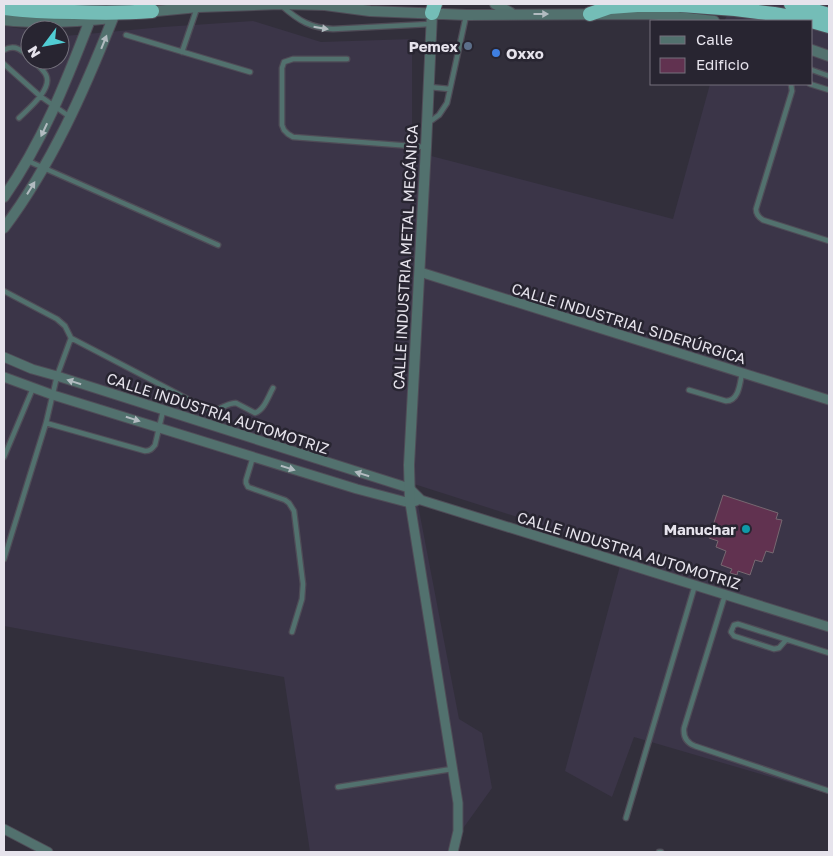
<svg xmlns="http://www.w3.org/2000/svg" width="833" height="856" viewBox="0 0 833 856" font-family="'Golos Text',sans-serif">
	<rect width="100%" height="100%" fill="#322f3b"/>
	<!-- built -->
	<path fill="#3b3548" d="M734,4h95v790l-195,-57 -22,60 -47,-26 59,-220 -210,-67 45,235 23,14 10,55 -33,46 -9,18h-140l-26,-175 -280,-51v-600l26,4v30h30v-25l5,1 98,-9 90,-6 68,21 91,-3v112l261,68 37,-135h102v-63h-88z"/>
	<!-- building -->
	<path fill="#613250" stroke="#776871" d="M723,495l55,18 -2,6 6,1 -9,33 -7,-2 -4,11 -7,-2 -5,15 -12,-4 -1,4 -7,-2 2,-4 -11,-4 5,-14 -10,-4 2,-6 -9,-3z"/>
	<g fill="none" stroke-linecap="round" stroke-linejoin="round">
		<defs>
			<path id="service" d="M282,6c17,15 29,22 51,23l97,-5
				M126,35l124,37
				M4,50c11,-6 18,0 26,8
				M182,52l15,-44
				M347,59h-54l-9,3 -2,6v57l2,5 4,4 5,3 132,10
				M4,64l36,32 30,21
				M812,70l17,6
				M791,84l1,7 -36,118c0,5 2,8 7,11l66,21
				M810,84l19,6
				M429,87l21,2
				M19,118c9,-9 34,-29 27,-43 -3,-6 -9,-10 -14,-15
				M428,123l11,-8 8,-12 19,-87
				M28,161l190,84
				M4,291l53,28 8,7 6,12 -14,38 -11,47 -42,136
				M71,338l138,72c11,1 17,-7 27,-7l19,10c9,-3 13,-16 18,-25
				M689,390l37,11c13,0 14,-18 16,-28
				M46,423l99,28c5,0 7,-2 10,-6l8,-34
				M4,457l29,-69
				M253,457l-7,23v3l2,4 37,13 4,3 5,8 9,73 -1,15 -10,33
				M725,595l-41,133c-1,9 3,15 11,18l134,45
				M786,640l-7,8 -5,1 -40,-13 -3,-4 3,-7 4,-1 91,29
				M338,787l114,-18
				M626,818l69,-233
				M659,852h2"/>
			<path id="minor" d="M420,272l409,128
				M4,357l28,12 25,7 352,112 12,12 408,127
				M4,377l49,18 304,94 53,14 6,-2
				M410,503l48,300v28l-5,21
				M4,829l44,23"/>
			<path id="tertiary" d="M495,4l16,9
				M146,12l52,-5 82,-3 45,1 45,6 97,4 183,-1 64,7
				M4,20c36,4 72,2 108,-2
				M812,50l17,6
				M4,197c38,-54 62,-115 86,-177
				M4,228c48,-64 80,-137 109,-210
				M410,503l-1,-38 17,-318 6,-134"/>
			<path id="trunk" d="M791,4l38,11
				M4,8c23,3 47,4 70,4 26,1 52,1 78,-1
				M432,13l3,-9
				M590,14l20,-7 27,-2h44l54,4 39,5 34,6 21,6"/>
		</defs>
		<!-- service casing -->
		<use href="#service" stroke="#4f4c57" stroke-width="7"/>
		<!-- minor casing -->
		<use href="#minor" stroke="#4f4c57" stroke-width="11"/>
		<!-- tertiary casing -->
		<use href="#tertiary" stroke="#4f4c57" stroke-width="12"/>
		<!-- trunk casing -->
		<use href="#trunk" stroke="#4f4c57" stroke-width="16"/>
		<!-- service -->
		<use href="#service" stroke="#52716e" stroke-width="4.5"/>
		<!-- minor -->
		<use href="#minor" stroke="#52716e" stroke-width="9"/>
		<!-- tertiary -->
		<use href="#tertiary" stroke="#52716e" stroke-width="10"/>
		<!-- trunk -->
		<use href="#trunk" stroke="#74bdb7" stroke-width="14"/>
	</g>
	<!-- one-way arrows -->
	<defs><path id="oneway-solid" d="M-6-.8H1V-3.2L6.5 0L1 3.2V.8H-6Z" transform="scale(1.25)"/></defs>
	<g fill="#b2bbc0">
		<use href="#oneway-solid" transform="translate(541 14)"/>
		<use href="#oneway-solid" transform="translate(321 28) rotate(9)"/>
		<use href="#oneway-solid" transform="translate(104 42) rotate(-68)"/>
		<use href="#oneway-solid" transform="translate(44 130) rotate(115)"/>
		<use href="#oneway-solid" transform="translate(31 188) rotate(-58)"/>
		<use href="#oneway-solid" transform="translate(74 382) rotate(-162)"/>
		<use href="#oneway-solid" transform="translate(133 419) rotate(17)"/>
		<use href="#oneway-solid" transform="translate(288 468) rotate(17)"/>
		<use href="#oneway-solid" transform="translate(362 474) rotate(-163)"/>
	</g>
	<!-- markers -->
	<circle fill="#5c6f8a" stroke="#282531" stroke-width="2" cx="468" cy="46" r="5"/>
	<circle fill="#3f7fe0" stroke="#282531" stroke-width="2" cx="496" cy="53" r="5"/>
	<circle fill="#0f9aa8" stroke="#282531" stroke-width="2" cx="746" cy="529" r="5"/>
	<g text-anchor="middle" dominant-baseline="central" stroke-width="5" stroke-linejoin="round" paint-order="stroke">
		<!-- poi labels -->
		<g font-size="15" font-weight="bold" fill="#e6e3ec" stroke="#282531" text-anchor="end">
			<text x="458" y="46">Pemex</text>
			<text x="506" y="53" text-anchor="start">Oxxo</text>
			<text x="736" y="529">Manuchar</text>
		</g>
		<!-- street labels -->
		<g font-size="15" fill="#e6e3ec" stroke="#282531">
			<text transform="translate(405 257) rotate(-87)">CALLE INDUSTRIA METAL MECÁNICA</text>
			<text transform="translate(629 323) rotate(17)">CALLE INDUSTRIAL SIDERÚRGICA</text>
			<text transform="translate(218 413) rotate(18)">CALLE INDUSTRIA AUTOMOTRIZ</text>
			<text transform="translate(629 550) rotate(17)">CALLE INDUSTRIA AUTOMOTRIZ</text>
		</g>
	</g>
	<!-- border -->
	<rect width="833" height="856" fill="none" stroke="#e6e3ec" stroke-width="10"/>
	<!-- legend -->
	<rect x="650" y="20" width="162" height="65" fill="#282531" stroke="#74717c"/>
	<rect x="660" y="36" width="25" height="8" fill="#52716e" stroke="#74717c"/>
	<text x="696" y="45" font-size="15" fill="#e6e3ec">Calle</text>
	<rect x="660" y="58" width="25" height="15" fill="#613250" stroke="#74717c"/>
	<text x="696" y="70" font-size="15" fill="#e6e3ec">Edificio</text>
	<!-- north arrow -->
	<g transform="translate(45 45) rotate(238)"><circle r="24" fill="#282531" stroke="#74717c"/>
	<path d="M0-4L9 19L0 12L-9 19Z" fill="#51ccd3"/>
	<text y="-8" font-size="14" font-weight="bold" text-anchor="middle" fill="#e6e3ec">N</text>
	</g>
</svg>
